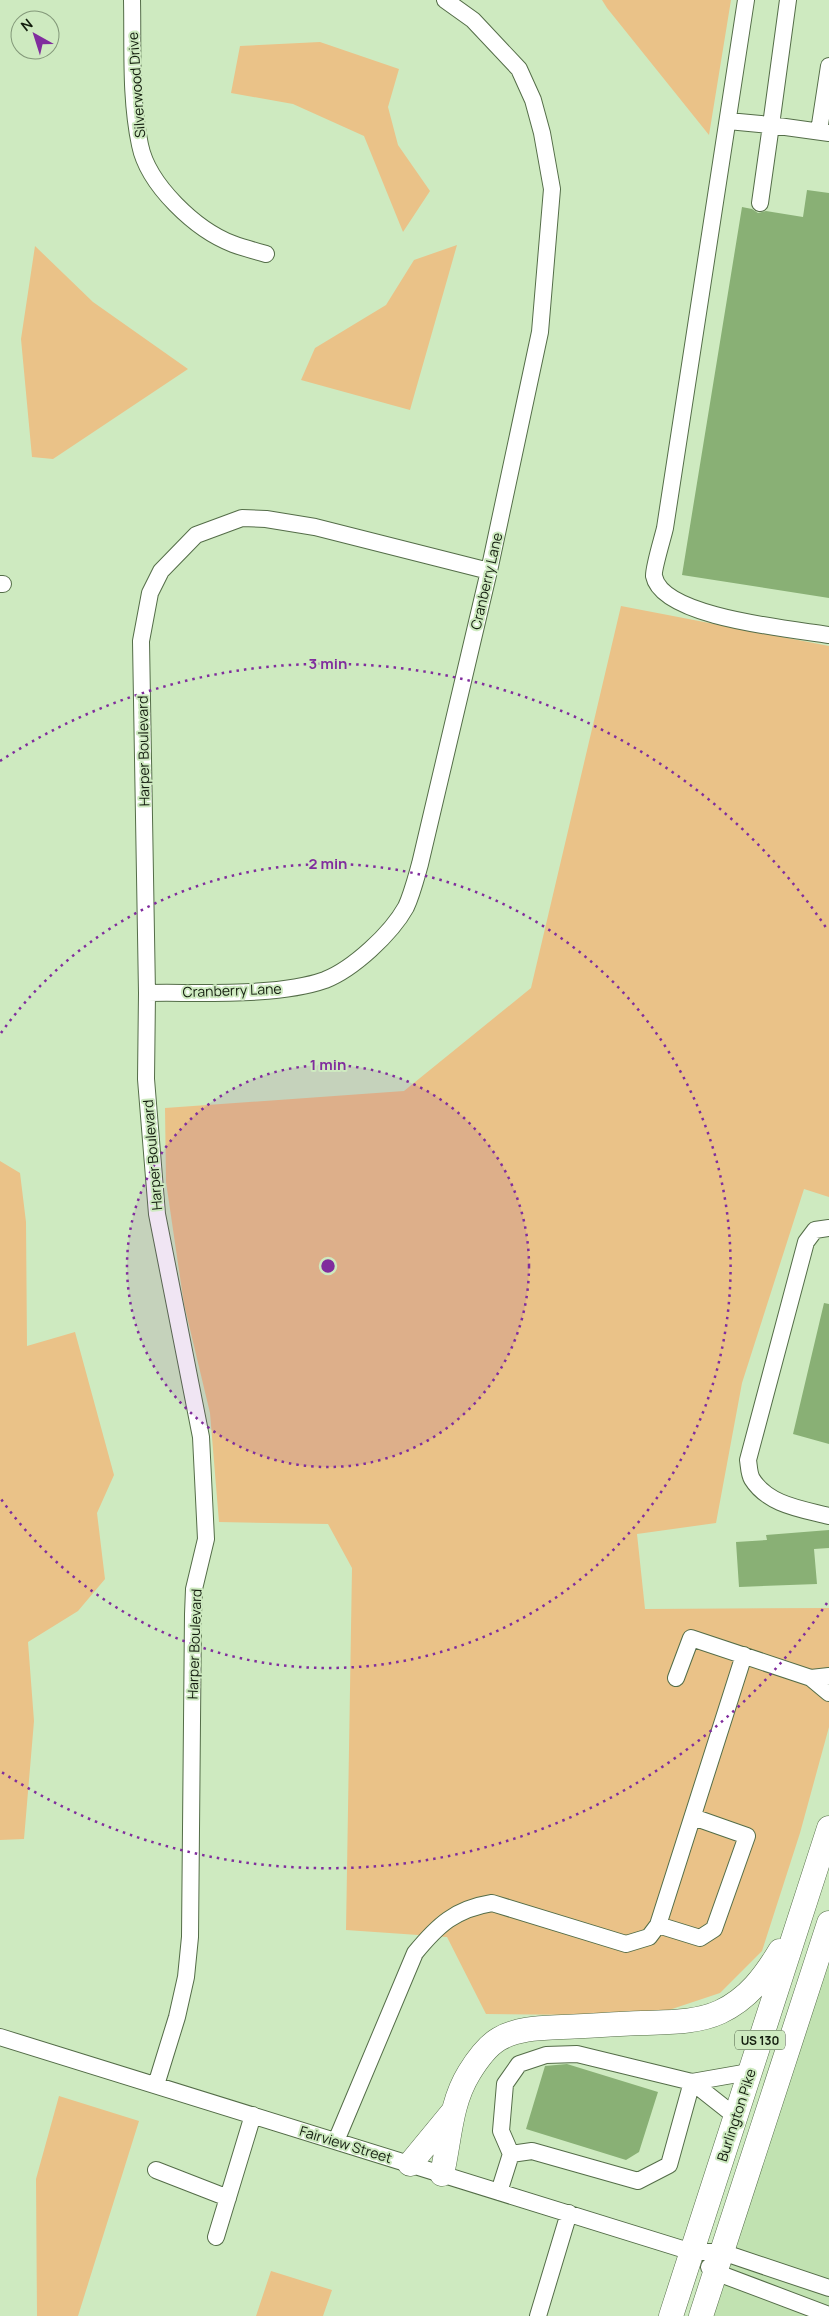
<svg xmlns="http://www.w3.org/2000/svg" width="829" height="2316" viewBox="0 0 829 2316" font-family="Manrope,sans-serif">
	<rect width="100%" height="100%" fill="#ceeac0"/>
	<!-- built -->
	<path fill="#c1e2b1" d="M829,1923v393h-128z"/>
	<!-- green -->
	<path fill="#eac288" d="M602,0h129l-22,135 -102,-127z
		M320,42l79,27 -11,38 10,38 32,46 -27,41 -39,-96 -71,-32 -62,-11 9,-47z
		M457,245l-47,165 -109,-30 14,-32 71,-43 28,-45z
		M35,246l58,56 95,67 -135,90 -21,-2 -11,-118z
		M621,606l208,40v551l-25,-8 -62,194 -26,140 -79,11 8,75 184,-1v119l-29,106 -38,118 -42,42 -54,18 -83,4 -97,-1 -39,-77 -101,-7 6,-362 -24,-44 -109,-2 -9,-109 -26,-109 -18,-122 -1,-74 239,-17 127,-103z
		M0,1161l20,12 6,49 1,124 48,-14 39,143 -17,38 8,66 -27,32 -50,31 6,79 -10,118 -24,1z
		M59,2096l80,25 -61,195h-41l-1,-137z
		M271,2271l61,19 -9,26h-67z"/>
	<!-- building -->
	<path fill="#89b075" d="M807,190l22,3v405l-147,-23 60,-368 10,2 6,4 8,-2 37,6z
		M824,1303l5,1v140l-36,-10z
		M829,1530v18l-15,1 3,35 -78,3 -3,-45 31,-2 -1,-5z
		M567,2064l91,28 -19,60 -13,8 -100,-31 19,-63z"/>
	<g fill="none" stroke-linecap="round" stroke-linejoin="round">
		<defs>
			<path id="minor" d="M132,0c1,48 -2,98 8,145 8,40 56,85 93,99 11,4 22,7 33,10
				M746,0l-81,528c-2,9 -12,41 -11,48 8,42 139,53 175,59
				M788,0l-17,125 58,8
				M728,121l43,4 -11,78
				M819,131l10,-65
				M0,584h3
				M147,993c51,-1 130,4 178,-13 28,-11 66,-46 81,-73 6,-13 10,-29 14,-43l69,-293 51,-239 12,-143 -10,-56 -9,-33 -14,-31 -46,-49 -28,-20
				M829,1228l-14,2 -9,12 -58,218c1,6 1,14 4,19 16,26 50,30 77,37
				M829,1676l-18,2 18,15
				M676,1678l15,-40 120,40
				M658,1925l42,13 14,-9 33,-93 -54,-19
				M0,2037l692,215h30l107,36
				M692,2082l43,34
				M156,2085l21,-68 9,-40 4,-40 3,-323 1,-25 12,-50 -5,-102 -44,-223 -11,-135 1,-86 -6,-352 9,-48 11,-22 35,-36 46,-17 24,1 49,8 174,44
				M336,2141l79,-188c23,-28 40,-44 77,-50l134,41 23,-7 9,-12 86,-270
				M511,2154l21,-3 106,30 31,-16 23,-83
				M156,2170l72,28
				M499,2192l12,-38 -10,-23 4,-47 14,-20 27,-9 31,-1 115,28 57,-10
				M216,2237l37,-122
				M709,2267l6,5 114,43
				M538,2316l31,-103"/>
			<path id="highway" d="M410,2164l42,-51
				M442,2174c8,-35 8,-70 27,-101 8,-13 18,-27 30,-34 19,-11 43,-11 63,-12 27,-1 53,-3 80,-4 26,-1 54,0 78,-11 28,-13 45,-36 60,-61
				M671,2316l158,-488
				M701,2316l128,-393"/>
		</defs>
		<!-- minor casing -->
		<use href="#minor" stroke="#546d48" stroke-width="18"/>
		<!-- highway casing -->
		<use href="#highway" stroke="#546d48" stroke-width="25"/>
		<!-- minor -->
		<use href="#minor" stroke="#fff" stroke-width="16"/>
		<!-- highway -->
		<use href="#highway" stroke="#fff" stroke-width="24"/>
	</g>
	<!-- distance rings -->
	<circle cx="328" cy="1266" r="201" fill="#802d9d" fill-opacity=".12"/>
	<g fill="none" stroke="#802d9d" stroke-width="2.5" stroke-dasharray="2.5 5">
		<circle cx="328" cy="1266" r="201"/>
		<path d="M1 1033A402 402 0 1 1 1 1499"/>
		<path d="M827 1603A602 602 0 0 1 0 1771M0 761A602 602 0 0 1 827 929"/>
	</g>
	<g text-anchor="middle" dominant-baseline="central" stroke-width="4" stroke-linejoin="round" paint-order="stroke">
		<!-- shield labels -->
		<rect fill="#ceeac0" stroke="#4b5a43" stroke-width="1" x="735" y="2030.5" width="50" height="19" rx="4"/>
		<g font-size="12" font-weight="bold" fill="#131d0e">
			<text x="760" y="2040">US 130</text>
		</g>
		<!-- street labels -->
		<g font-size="14" fill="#131d0e" stroke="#ceeac0">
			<text transform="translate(136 85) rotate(-94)">Silverwood Drive</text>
			<text transform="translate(486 581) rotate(-77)">Cranberry Lane</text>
			<text transform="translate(143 751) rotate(-91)">Harper Boulevard</text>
			<text transform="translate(232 990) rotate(-2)">Cranberry Lane</text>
			<text transform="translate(152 1155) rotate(-95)">Harper Boulevard</text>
			<text transform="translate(194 1644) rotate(-88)">Harper Boulevard</text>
			<text transform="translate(736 2115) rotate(-72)">Burlington Pike</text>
			<text transform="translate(346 2144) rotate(17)">Fairview Street</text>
		</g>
	</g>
	<circle cx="328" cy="1266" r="8" fill="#802d9d" stroke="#ceeac0" stroke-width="2.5"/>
	<g font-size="15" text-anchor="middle" font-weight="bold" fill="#802d9d" stroke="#ceeac0" stroke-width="4" stroke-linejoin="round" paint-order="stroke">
		<text x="328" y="669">3 min</text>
		<text x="328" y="869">2 min</text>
		<text x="328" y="1070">1 min</text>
	</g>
	<!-- north arrow -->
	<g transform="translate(35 35) rotate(321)"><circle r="24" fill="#ceeac0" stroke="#839879"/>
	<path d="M0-4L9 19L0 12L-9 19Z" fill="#802d9d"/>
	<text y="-8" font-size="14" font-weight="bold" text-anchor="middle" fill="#131d0e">N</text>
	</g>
</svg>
